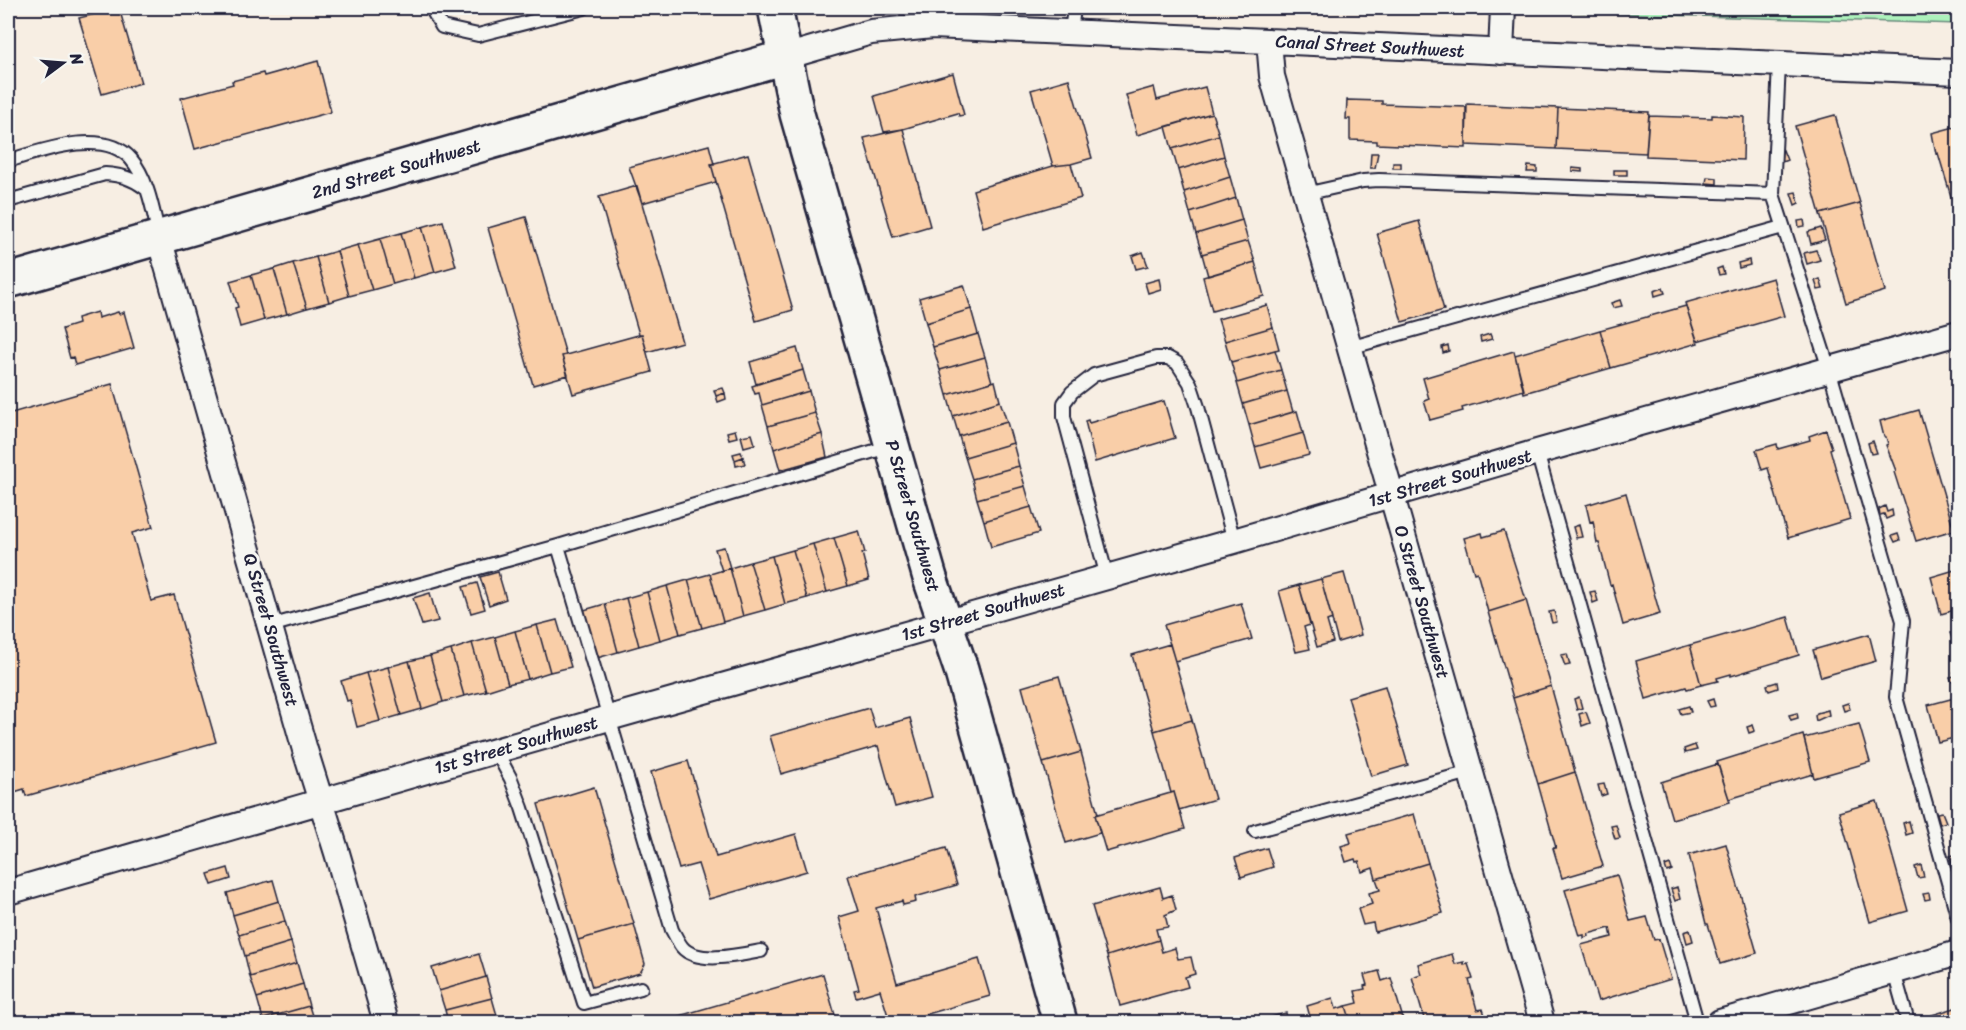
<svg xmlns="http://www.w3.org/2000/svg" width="1966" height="1030" viewBox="0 0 1966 1030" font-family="Sriracha,sans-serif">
	<rect width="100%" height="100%" fill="#f7eee3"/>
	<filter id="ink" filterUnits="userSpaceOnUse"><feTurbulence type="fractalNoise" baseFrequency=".0167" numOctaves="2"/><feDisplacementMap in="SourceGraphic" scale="12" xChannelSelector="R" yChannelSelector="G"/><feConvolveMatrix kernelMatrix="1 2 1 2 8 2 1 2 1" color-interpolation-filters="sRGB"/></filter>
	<g filter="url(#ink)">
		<!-- green -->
		<path fill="#adf1bc" stroke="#688a7c" stroke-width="1.5" d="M1572,8h386v16l-387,-12z"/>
		<!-- building -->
		<path fill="#f9cea8" stroke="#22223b" stroke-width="1.5" d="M119,8l22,75 -39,11 -23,-76z
			M318,61l13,51 -136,37 -14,-51 52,-14 -1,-3 31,-8 1,3z
			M953,73l11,42 -5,1 -1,-3 -55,16 -19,3 -10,-36z
			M1069,79l23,79 -21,6 -18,2 -22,-76z
			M1154,87l3,13 48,-13 7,26 -75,22 -11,-40z
			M1347,100l35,1v3l84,3v41l-89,-4v-3l-27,-1v-21h-4z
			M1467,104l91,4 -2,41 -90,-4z
			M1558,108l91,4 -3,41 -90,-4z
			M1212,113l7,22 -47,14 -6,-22z
			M1712,115l32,2 -1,43 -97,-4 3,-40 63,2z
			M1835,115l25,88 -40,11 -25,-88z
			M1958,126v83l-3,1 -17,-57 -2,1 -4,-21z
			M903,129l27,97 -37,11 -29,-99z
			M1219,135l5,21 -46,14 -6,-21z
			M709,145l5,19h-3l5,18 -74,21 -13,-36z
			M1783,150l4,10 -5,2 -4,-10z
			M1371,153h7l-3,15h-5z
			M748,154l45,156 -37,11 -45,-157z
			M1224,156l6,21 -46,15 -6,-22z
			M1393,163h8v5h-8z
			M1071,164l10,34 -98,29 -10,-37 80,-24z
			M1528,166l9,1v5h-10z
			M1572,168l10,1v3l-10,-1z
			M1614,170h13v5h-13z
			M1230,177l6,21 -46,15 -6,-21z
			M1707,177l10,1v6l-11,-1z
			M637,186l45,156 -35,10 -5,-18h-3l-40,-137z
			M1796,192l3,11 -4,2 -4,-12z
			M1236,198l6,22 -46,14 -6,-21z
			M1860,203l25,88 -39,12 -26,-89z
			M526,217l40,138 -4,1 6,19 -35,10 -45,-157z
			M1242,220l6,21 -46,13 -6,-20z
			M1804,220l1,6 -6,1 -1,-6z
			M443,221l13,45 -21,6 -13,-45z
			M1419,221l25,89 -42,12 -25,-89z
			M422,227l13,45 -21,6 -13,-45z
			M1821,228l4,12 -14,4 -3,-12z
			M401,233l13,45 -21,6 -13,-45z
			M380,239l13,45 -21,6 -14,-45z
			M1248,241l7,21 -47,14 -6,-22z
			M358,245l14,45 -23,6 -12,-45z
			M1816,250l4,10 -13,4 -3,-11z
			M337,251l12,45 -20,6 -13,-45z
			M1143,252l5,14 -12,3 -4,-13z
			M316,257l13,45 -22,6 -14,-45z
			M1749,260l1,5 -11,3 -1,-5z
			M1255,262l9,34 -52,15 -9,-34z
			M293,263l14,45 -20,6 -13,-45z
			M1722,267l2,7 -5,1 -2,-6z
			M274,269l13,45 -23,6 -13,-45z
			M251,275l13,45 -24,7 -5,-19 3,-1 -8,-26z
			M1773,278l11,38 -87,25 -12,-38z
			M1159,279l2,10 -13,4 -3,-10z
			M1820,279l3,10 -5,1 -3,-9z
			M964,285l7,24 -45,14 -7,-25z
			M1663,288l2,5 -10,3 -1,-5z
			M1620,300l2,6 -9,2 -2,-5z
			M1267,305l6,22 -48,14 -7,-22z
			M1686,306l12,37 -87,25 -11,-38z
			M971,309l7,25 -45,13 -7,-24z
			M97,312l1,6 20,-6 1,2 5,-2 10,36 -59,17 -2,-8 -3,1 -8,-29 16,-5 -1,-6z
			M1273,327l6,22 -48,13 -6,-21z
			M1600,330l11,38 -87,25 -9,-38z
			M642,334l10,38 -79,22 -11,-38z
			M978,334l7,23 -45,13 -7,-23z
			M1490,334l2,5 -11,3 -1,-5z
			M1448,345l1,6 -6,2 -1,-6z
			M797,348l6,22 -47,14 -6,-22z
			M1275,350l6,20 -44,13 -6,-21z
			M1514,351l10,39 -62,18 1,3 -33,9 -6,-19 5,-2 -6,-21z
			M985,357l7,25 -45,13 -7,-25z
			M803,370l6,21 -47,14 -3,-12 -4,1 -3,-8z
			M1281,370l6,21 -44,13 -6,-21z
			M995,381l5,20 -47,15 -6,-21z
			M112,384l41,143 -21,6 19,68 23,-6 42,147 -190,54 -2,-7 -16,5v-380z
			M723,388l2,5 -9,3 -2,-6z
			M809,391l6,22 -47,13 -6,-21z
			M1287,391l6,21 -44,13 -6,-21z
			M725,393l1,6 -8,3 -2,-6z
			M1000,401l7,21 -48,14 -6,-20z
			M1164,401l11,37 -80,24 -10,-41 3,-1 1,3z
			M1919,410l35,120 -38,11 -22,-69 2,-1 -10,-26 2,-1 -2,-7h-2l-4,-16z
			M1297,411l6,22 -48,14 -6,-22z
			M815,413l7,21 -48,15 -6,-23z
			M1007,422l6,21 -48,14 -6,-21z
			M735,430l2,7 -8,2 -2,-7z
			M1826,430l6,18 -2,1 20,70 -62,19 -20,-70 -6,2 -6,-20 21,-6 1,5 32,-9 -1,-4z
			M1303,433l6,22 -48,13 -6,-21z
			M752,434l3,10 -11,3 -3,-11z
			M822,434l5,23 -47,13 -6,-21z
			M1873,441l4,12 -6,1 -3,-11z
			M1013,443l6,23 -47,13 -7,-22z
			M741,452l2,5 -8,3 -2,-6z
			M743,457l2,7 -9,2 -1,-6z
			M1019,466l6,20 -48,13 -5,-20z
			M1025,486l6,21 -47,14 -7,-22z
			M1626,493l34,121 -37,11 -11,-41 -2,1 -11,-42h-2l-4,-22 -3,1 -4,-17z
			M1885,506l2,6 5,-2 1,6 -7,3 -2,-5 -4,1 -1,-6z
			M1031,507l8,26 -48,14 -7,-26z
			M1579,525l3,12 -6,1 -3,-11z
			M859,531l6,22h-3l7,27 -21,6 -14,-48z
			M1504,531l22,69 -38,12 -11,-40 -3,1 -10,-35 18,-5 1,4z
			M1898,534l2,6 -5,2 -3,-6z
			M834,538l14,48 -21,6 -14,-48z
			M813,544l14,48 -20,6 -14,-48z
			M724,547l6,21 -8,3 -7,-22z
			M793,550l14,48 -22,6 -13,-48z
			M772,556l13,48 -20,6 -15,-48z
			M750,562l15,48 -22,6 -13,-48z
			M730,568l13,48 -20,6 -13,-48z
			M1958,569v40l-17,5 -10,-37z
			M498,572l8,27 -17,6 -9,-28z
			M1344,573l17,62 -23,7 -17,-63z
			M710,574l13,48 -21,6 -14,-48z
			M1321,579l11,40 -5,2 6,21 -16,5 -18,-62z
			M688,580l14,48 -22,6 -13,-48z
			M477,583l8,26 -14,4 -8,-26z
			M1299,585l11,40 -6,2 6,22 -14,3 -17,-61z
			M667,586l13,48 -20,6 -13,-48z
			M1595,591l3,10 -5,2 -3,-11z
			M647,592l13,48 -21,6 -13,-48z
			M430,593l8,28 -16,4 -9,-27z
			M626,598l13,48 -21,6 -13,-48z
			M1526,600l25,86 -38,12 -25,-86z
			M1241,603l11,36 -77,22 -11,-36z
			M605,604l13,48 -21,6 -13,-48z
			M1554,611l3,11 -5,1 -3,-11z
			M1788,617l11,38 -68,21v-2l-14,4 1,3 -17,4 -11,-40z
			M557,620l14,47 -21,5 -13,-47z
			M537,625l13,47 -22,7 -13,-48z
			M515,631l13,48 -20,5 -13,-47z
			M1957,631l1,5 -6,2 -2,-5z
			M1869,634l7,27 -55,16 -8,-27z
			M495,637l13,47 -22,7 -14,-48z
			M472,643l14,48 -22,5 -13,-46z
			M1170,644l22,76 -38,11 -22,-76z
			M1690,645l11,40 -14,4 -1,-2 -40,12 -10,-38z
			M451,650l13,46 -21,6 -13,-46z
			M1567,654l3,11 -5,1 -4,-11z
			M430,656l13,46 -21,7 -13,-48z
			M409,661l13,48 -21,6 -13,-48z
			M388,667l13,48 -21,6 -14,-48z
			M1958,670v6l-2,1 1,4 -5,1 -2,-5 5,-1 -1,-4z
			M366,673l14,48 -23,6 -7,-27 -3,1 -6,-20z
			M1059,676l22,76 -38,11 -21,-76z
			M1777,682l1,6 -9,3 -2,-6z
			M1385,686l23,79 -37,11 -23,-79z
			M1551,686l24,86 -37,12 -25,-86z
			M1579,697l3,11 -5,2 -3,-11z
			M1958,697v40l-20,5 -10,-37z
			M1713,699l2,7 -5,1 -3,-6z
			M1848,703l2,6 -6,2 -2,-6z
			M1689,706l2,6 -10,2 -2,-5z
			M869,708l6,20 35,-10 22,79 -37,10 -17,-61 -97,28 -11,-38z
			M1828,710l1,5 -13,6 -1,-5 2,-3z
			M1586,712l4,11 -8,3 -3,-12z
			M1797,713l1,5 -7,2 -2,-5z
			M1192,720l23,79 -36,11 -5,-18 -3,1 -17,-62z
			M1859,724l11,38 -56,16 -10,-40z
			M1753,725l2,6 -6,2 -2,-6z
			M1803,735l10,39 -84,25 -12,-37z
			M1695,745l2,5 -12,3 -1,-4z
			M1081,752l17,62 -3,1 5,18 -34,10 -23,-80z
			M688,761l28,96 80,-23 11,37 -98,28 -11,-35 -19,5 -28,-97z
			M1718,764l12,38 -58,17 -11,-37z
			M1575,772l28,94 -41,12 -9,-30h3l-18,-64z
			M1604,784l3,10 -6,2 -3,-11z
			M594,787l40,137 -56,16 -40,-136z
			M1174,792l11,37 -79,23 -11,-37z
			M1877,801l31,110 -38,11 -31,-110z
			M1942,812l4,10 -6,2 -3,-11z
			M1414,814l14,49 -52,16 -3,-11 -11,4 -3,-11 -3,1 -1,-3 -9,3 -5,-16 10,-3 -3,-10z
			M1909,821l3,12 -6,2 -3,-12z
			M1616,825l4,13 -5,1 -4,-13z
			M1726,844l31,109 -37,11 -12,-40h-2l-17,-69z
			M946,848l11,37 -42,12 1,5 -13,3 -1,-4 -26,7 21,75 82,-24 11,37 -90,26h-10l-10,-32 -24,7 -2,-7 5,-1 -20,-72 20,-6 -11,-35z
			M1267,848l6,19 -32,10 -6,-19z
			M1954,855l4,11 -5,1 -3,-11z
			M1428,863l15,50 -68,19 -2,-9 -10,2 -5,-16 14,-5 -3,-11 11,-3 -4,-11z
			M1670,864l2,6 -5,2 -2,-6z
			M1921,865l3,12 -6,1 -3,-11z
			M228,868l3,11 -19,6 -4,-11z
			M1617,875l13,46 17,-4 7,23 5,-1 12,40 -73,22 -17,-56 31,-8 -2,-9 -22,6 1,2 -5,2v-3l-5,1 -14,-46z
			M273,880l6,21 -46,14 -6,-22z
			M1160,887l3,11 9,-3 4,15 -11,5 3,12 -12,2 3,11 -52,16 -15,-50z
			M1677,887l3,12 -5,2 -4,-12z
			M1929,893l1,6 -5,1 -2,-6z
			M279,901l6,20 -46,14 -6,-20z
			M285,921l6,21 -46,14 -6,-21z
			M634,924l11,40 -5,9 -48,14 -14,-47z
			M1690,930l3,11 -6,2 -3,-11z
			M1159,940l3,12 13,-4 3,11 13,-2 4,17 -10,3 3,10 -68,19 -13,-50z
			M291,942l6,21 -47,14 -5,-21z
			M479,954l7,23 -47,14 -7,-23z
			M1452,954l3,10 9,-2v3l4,-1 5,15 -4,1 8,30 6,-1 4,13h-62l-13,-45 9,-3 -3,-10z
			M297,963l6,21 -46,14 -7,-21z
			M1379,971l3,10 9,-3 13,44h-53l-5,-16 12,-3 -3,-12 10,-2 -1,-3 3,-1 -3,-10z
			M823,974l14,48h-156l-2,-6z
			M486,977l6,21 -47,12 -6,-19z
			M303,984l6,22 -46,13 -6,-21z
			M492,998l6,21 -12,3h-38l-3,-12z
			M1333,998l3,11 10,-3 5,16h-52v-2l11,-3 -3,-11z
			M309,1006l5,16h-50l-1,-3z
			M1958,1007v15h-24l-2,-7z
			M1286,1013l2,9h-27l-1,-2z
			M1221,1017l2,5h-16l-1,-1z"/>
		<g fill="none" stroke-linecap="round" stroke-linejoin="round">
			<defs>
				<path id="lane" d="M431,8l11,19 36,8 106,-27
					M1071,32l3,-24
					M1779,64l-6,130 56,175 74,252 -7,76 62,221
					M8,161c32,-10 96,-34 123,-2 17,20 22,52 28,77
					M1305,194l58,-13 16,-1 394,14
					M8,201l97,-27c16,1 27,4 40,14
					M1349,348l434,-121
					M1537,452l160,570
					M558,546l114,384c3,5 6,12 10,17 15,18 58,8 79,4
					M1107,577l-43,-160v-14l8,-11 22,-17 62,-17h12l9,5 13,20 8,24 36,134
					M270,626l288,-80 333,-100
					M496,751l15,28 11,29 62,195 57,-15
					M1255,831l215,-59
					M1894,972l14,50"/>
				<path id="street" d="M1269,41l3,35 270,946
					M1501,52l2,-44
					M785,57l86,-25 62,-6 1025,46
					M159,238l146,512 32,103 49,169
					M8,892l601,-174 625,-177 303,-89 421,-119
					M1720,1022l238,-69"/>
				<path id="secondary" d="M775,8l22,106 133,464 31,91 99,353
					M8,281l777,-224"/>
			</defs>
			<!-- lane casing -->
			<use href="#lane" stroke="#22223b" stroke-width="16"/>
			<!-- street casing -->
			<use href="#street" stroke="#22223b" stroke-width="28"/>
			<!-- secondary casing -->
			<use href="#secondary" stroke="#22223b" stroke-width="38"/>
			<!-- lane -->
			<use href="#lane" stroke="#f6f6f2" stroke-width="12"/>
			<!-- street -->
			<use href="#street" stroke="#f6f6f2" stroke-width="24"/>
			<!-- secondary -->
			<use href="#secondary" stroke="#f6f6f2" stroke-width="33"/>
		</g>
	</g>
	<g text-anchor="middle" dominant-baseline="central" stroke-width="6" stroke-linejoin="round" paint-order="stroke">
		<!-- street labels -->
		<g font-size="18" fill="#22223b" stroke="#f6f6f2">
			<text transform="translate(1370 46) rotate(3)">Canal Street Southwest</text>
			<text transform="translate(396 169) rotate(-16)">2nd Street Southwest</text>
			<text transform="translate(1450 478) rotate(-16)">1st Street Southwest</text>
			<text transform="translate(913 516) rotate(74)">P Street Southwest</text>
			<text transform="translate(1422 602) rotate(74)">O Street Southwest</text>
			<text transform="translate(983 612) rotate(-16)">1st Street Southwest</text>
			<text transform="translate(271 630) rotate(74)">Q Street Southwest</text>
			<text transform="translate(516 745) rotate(-16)">1st Street Southwest</text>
		</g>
	</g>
	<!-- margin -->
	<rect width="1966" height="1030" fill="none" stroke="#f6f6f2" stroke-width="30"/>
	<rect x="15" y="15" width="1936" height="1000" fill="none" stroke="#22223b" stroke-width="2" filter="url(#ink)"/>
	<!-- north arrow -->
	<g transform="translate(63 63) rotate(74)" stroke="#f6f6f2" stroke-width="4.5" paint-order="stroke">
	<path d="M0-4.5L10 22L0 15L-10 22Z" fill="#22223b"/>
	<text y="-9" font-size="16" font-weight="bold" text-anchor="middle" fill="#22223b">N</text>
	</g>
</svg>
